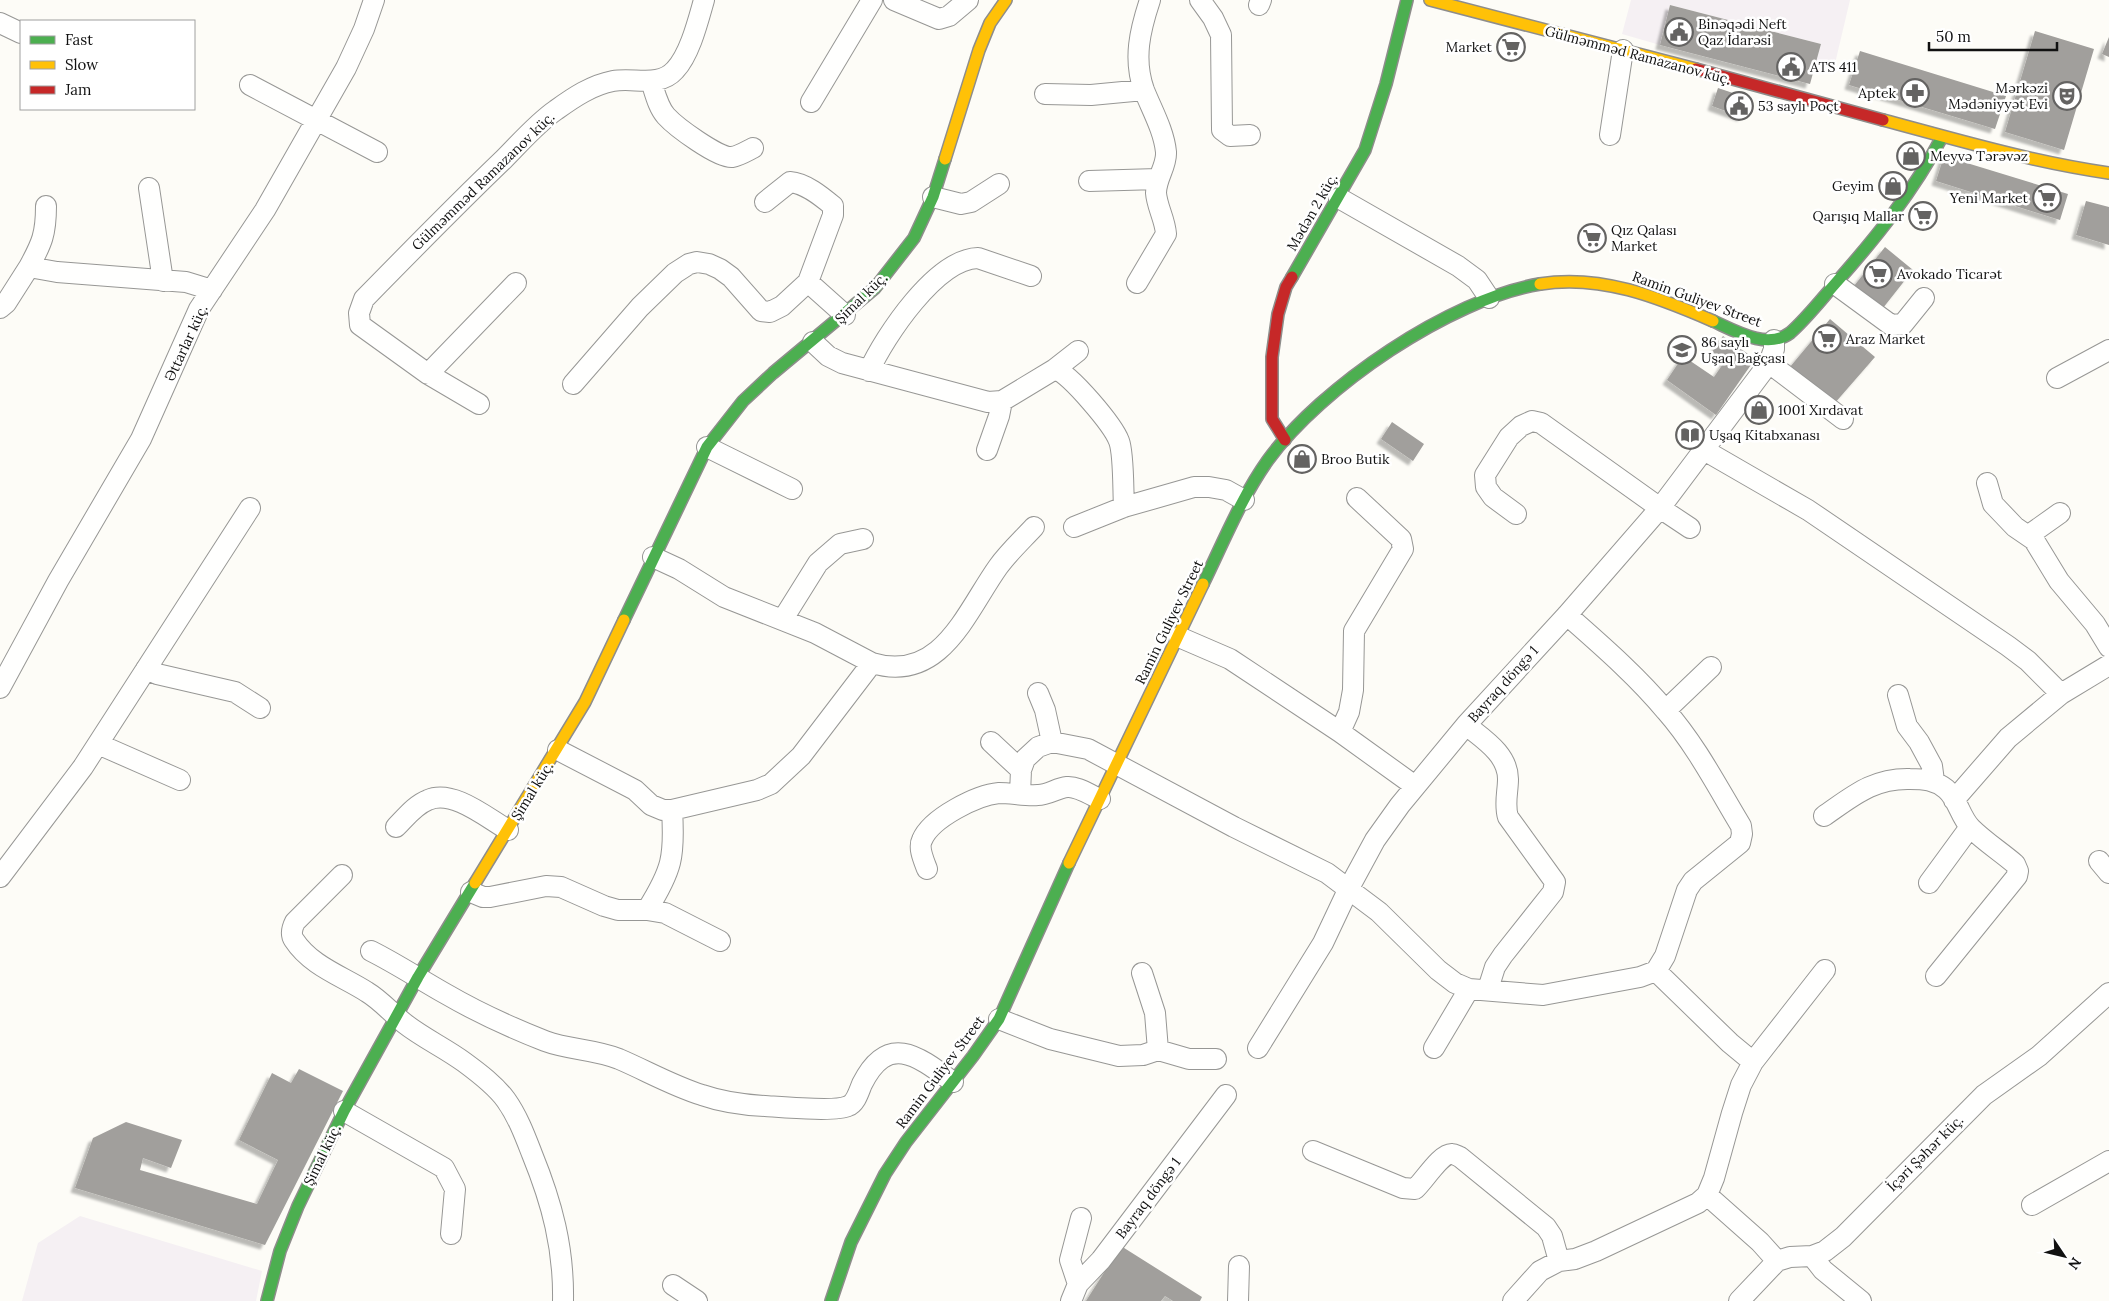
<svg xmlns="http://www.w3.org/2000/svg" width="2109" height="1301" viewBox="0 0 2109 1301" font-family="Lora,serif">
	<defs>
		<filter id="shadow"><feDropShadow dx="-4.5" dy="4.5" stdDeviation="1" flood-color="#0004"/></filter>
	</defs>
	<rect width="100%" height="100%" fill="#fdfcf7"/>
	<!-- industrial -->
	<path fill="#f5f0f3" d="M1631,0h219l-17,72 -18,-6 6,-22 -151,-39 -10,40 -38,-11z
		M80,1216l182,55 -6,30h-234l16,-58z"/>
	<!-- building -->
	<path fill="#a19f9c" filter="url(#shadow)" d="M1670,5l151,39 -11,40 -150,-39z
		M2035,31l59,18 -30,101 -59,-18z
		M2109,37v20l-7,-3z
		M1860,51l146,45 -11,33 -146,-44z
		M1718,88l30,10 -6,19 -30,-11z
		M1944,156l124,38 -8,26 -124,-39z
		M2086,201l23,6v38l-33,-10z
		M1885,247l28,23 -30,38 -29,-22z
		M1830,319l45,38 -41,47 -44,-37z
		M1723,336l32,23 -39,56 -49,-35 16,-24 31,21 11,-16 -13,-9z
		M1392,422l32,22 -11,17 -32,-22z
		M299,1069l44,22 -78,154 -190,-57 18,-50 33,-16 56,18 -11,28 -28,-10 -3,12 117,34 21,-44 -39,-20 33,-67 19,10z
		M1121,1246l81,51 -2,4h-27l-8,-5 -4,5h-75z"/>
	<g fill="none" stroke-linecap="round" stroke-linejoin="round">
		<defs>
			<path id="street" d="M894,0l45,19 10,-3 19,-16
				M1200,0l13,18 8,17 1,95 8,6 20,-1
				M1259,5l2,-5
				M0,23l21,10
				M651,81c4,12 7,26 15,35 10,11 52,42 66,41 7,-1 15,-6 21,-9
				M250,85l127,67
				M1045,94l46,1 53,-5
				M811,102l61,-102
				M1610,135l13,-85
				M1089,181l69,-2
				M149,188l14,93
				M933,197l28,7 10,-2 28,-18
				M1339,198l119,68 19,14 12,18
				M29,267c13,-24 17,-33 17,-61
				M808,282l37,33
				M1137,283l29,-49c-1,-15 -9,-27 -10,-41 0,-15 11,-27 10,-41 -2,-21 -14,-42 -22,-62 -11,-31 -4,-60 6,-90
				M1835,284l56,41 12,-1 21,-26
				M0,308l6,-5 23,-36 28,5 129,10 26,8
				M813,342l15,14 14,7 146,39 14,-1 53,-32c16,6 58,56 64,72 5,13 4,51 5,66
				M1769,363l74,56
				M1055,369l23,-18
				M869,371c16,-35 67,-112 109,-113l53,18
				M428,374l88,-91
				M2057,378l52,-28
				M573,384l67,-77 35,-34 14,-9 8,-2 12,2 11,5 11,8 30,34 9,1 12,-6 26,-24 25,-67v-9c-12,-10 -28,-23 -43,-24l-25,20
				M479,404l-51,-30 -68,-49 -1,-12 5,-14c46,-47 92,-94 140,-140 16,-16 33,-36 52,-49 18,-13 36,-25 57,-29 21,-4 46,7 62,-11 15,-16 23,-49 29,-70
				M707,447l85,42
				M987,450l12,-34 3,-15
				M1704,450l104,60 200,136 20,15 33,33
				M1987,483l6,21 22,23 19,13 25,41 36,43 14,23
				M1516,514l-23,-17 -7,-10 -1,-12 24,-38 12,-11 11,-5 9,2 119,85 30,20
				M1074,527l50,-20 70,-20h15l17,3 18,10
				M2029,535l31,-22
				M653,557l26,12 45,28 91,36 57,30c69,21 94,-51 126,-96 10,-14 24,-27 36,-40
				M1567,615c34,30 70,61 99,96 30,34 52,77 75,115l1,8 -2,9 -47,38 -6,9 -22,66 -9,15
				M783,619l35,-56 22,-19 23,-5
				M1179,637l51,22 110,73 75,54
				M146,669l11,5 78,18 25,16
				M0,688l58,-107 83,-142 58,-130 66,-99 81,-142 18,-39 10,-29
				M1038,693l7,17 7,32
				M1898,695l9,31 12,16 13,24 2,15
				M1666,710l45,-43
				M1466,725c17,14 42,29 42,54 0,13 -4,25 0,38l47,65 -2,10 -50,63 -8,12 -7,22
				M1340,732l9,-20 4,-22 1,-59 49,-82 -2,-10 -44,-41
				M991,742l30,28
				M98,744l82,36
				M558,750l77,40 16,15 12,5h9l85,-20 14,-6 30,-28 71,-93
				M1020,794l1,-24 4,-11 13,-12 14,-5 36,7 146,78 93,46 52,39 59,58 17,13 14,6 74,6 97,-18 16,-6 74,72 23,19
				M1954,800l54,-62 53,-44 48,-29
				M1824,816c29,-20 49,-38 86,-37 14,0 25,1 36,10 12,10 14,28 25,39 13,13 30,24 44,36l3,7 -1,5 -81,100
				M396,827c10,-10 19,-22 32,-27 25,-11 59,18 80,30
				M2099,861l10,12
				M927,869c-3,-8 -9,-21 -5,-29 9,-22 55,-45 77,-47 13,0 26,3 39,2 10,0 19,-7 29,-8 11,-1 23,8 33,12
				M342,875l-47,47c-3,6 -5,12 -1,18 17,26 48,36 73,52 15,9 24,21 37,31 19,15 41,25 60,39 15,11 31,23 42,38 12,17 19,36 26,54 20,49 32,94 31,147
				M0,877l83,-110 167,-259
				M1929,883l41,-56
				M471,892l12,5h7l56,-11 15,1 43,19 14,4h29l18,3 55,28
				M647,910c25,-40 28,-53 25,-100
				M371,951c26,13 50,29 75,43 31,18 66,34 99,47 24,9 49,8 74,18 28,12 54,27 83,36 20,7 43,10 63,11 16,1 71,6 83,0 8,-3 11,-15 14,-22 26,-52 56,-28 91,-2
				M1142,973l13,40 3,37
				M999,1019l51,20 69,17 24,-1 15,-5 31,9h27
				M1258,1048l65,-105 26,-55 26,-48 25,-35 66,-80 101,-110 93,-107 109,-145 5,-14v-9
				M1434,1048l35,-59
				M344,1111l100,57 11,21 -4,45
				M1313,1151l90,37 12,1c9,-8 26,-36 37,-35 3,0 5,2 8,3l86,70 6,9 7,25
				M1707,1195l53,47 17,19
				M2032,1205l77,-44
				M1812,1256l11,14 38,31
				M1078,1284l-8,-24 11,-42
				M673,1285l24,16
				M1071,1301l7,-17 23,-24 125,-165
				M1238,1301l1,-35
				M1513,1301l27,-30 19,-10 16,-2 21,-8 102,-48 9,-8 7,-17 18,-65 9,-28 12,-23 72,-92
				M1739,1301l38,-40 13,-4 22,-1 13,-5 18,-14 141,-142 55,-39 70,-63"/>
			<path id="fast" d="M1292,277l73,-127 21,-66 21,-84
				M1713,321c22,10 54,29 77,12 16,-14 30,-32 44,-48 41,-46 79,-93 108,-148
				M1203,584c20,-41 38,-86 65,-124 53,-73 182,-161 272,-176
				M624,620l83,-173 36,-46 30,-28 102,-85 39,-50 19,-41 12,-38
				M267,1301l13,-50 18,-45 46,-95 74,-134 57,-94
				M831,1301l20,-59 34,-68 21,-32 67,-86 26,-37 70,-156"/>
			<path id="slow" d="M1430,0l266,69
				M1883,120c75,20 149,42 226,53
				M945,159l34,-109 11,-27 16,-23
				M1540,284c60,-10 118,13 173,37
				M1069,863l134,-279
				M475,883l110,-181 39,-82"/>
			<path id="jam" d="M1696,69l187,51
				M1285,440l-13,-21v-62l6,-43 8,-27 6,-10"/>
		</defs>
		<!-- street casing -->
		<use href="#street" stroke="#979795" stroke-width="22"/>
		<!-- fast casing -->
		<use href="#fast" stroke="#8e8d8b" stroke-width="14"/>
		<!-- slow casing -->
		<use href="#slow" stroke="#8e8d8b" stroke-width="14"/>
		<!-- jam casing -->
		<use href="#jam" stroke="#8e8d8b" stroke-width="14"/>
		<!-- street -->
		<use href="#street" stroke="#fffffe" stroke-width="20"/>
		<!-- fast -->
		<use href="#fast" stroke="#4caf50" stroke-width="11"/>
		<!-- slow -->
		<use href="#slow" stroke="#ffc107" stroke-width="11"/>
		<!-- jam -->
		<use href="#jam" stroke="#c62828" stroke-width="11"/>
	</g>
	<!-- icons -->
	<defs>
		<symbol id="civic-ring" viewBox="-11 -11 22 22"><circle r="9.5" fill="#fff" stroke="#646362" stroke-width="1.5"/><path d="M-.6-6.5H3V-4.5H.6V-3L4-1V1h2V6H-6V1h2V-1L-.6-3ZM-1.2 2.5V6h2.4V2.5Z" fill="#646362"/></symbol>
		<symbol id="supermarket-ring" viewBox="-11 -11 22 22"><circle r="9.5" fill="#fff" stroke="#646362" stroke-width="1.5"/><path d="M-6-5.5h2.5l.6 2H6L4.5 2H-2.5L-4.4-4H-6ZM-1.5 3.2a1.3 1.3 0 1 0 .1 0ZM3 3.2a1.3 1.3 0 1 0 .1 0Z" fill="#646362"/></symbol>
		<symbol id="pharmacy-ring" viewBox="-11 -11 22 22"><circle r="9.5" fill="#fff" stroke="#646362" stroke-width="1.5"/><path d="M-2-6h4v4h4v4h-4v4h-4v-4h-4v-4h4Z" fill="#646362"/></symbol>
		<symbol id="theatre-ring" viewBox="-11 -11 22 22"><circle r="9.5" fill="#fff" stroke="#646362" stroke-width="1.5"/><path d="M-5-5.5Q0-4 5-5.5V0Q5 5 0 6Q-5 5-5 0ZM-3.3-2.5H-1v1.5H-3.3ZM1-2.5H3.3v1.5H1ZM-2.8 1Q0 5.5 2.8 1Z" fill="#646362"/></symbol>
		<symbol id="shop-ring" viewBox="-11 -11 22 22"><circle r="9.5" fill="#fff" stroke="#646362" stroke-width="1.5"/><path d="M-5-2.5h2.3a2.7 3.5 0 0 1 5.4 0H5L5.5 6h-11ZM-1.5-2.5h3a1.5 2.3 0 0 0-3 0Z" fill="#646362"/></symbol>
		<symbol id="school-ring" viewBox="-11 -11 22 22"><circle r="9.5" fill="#fff" stroke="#646362" stroke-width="1.5"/><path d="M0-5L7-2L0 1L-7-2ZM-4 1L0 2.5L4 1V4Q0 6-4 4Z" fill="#646362"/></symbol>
		<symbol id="library-ring" viewBox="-11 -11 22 22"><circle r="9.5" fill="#fff" stroke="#646362" stroke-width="1.5"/><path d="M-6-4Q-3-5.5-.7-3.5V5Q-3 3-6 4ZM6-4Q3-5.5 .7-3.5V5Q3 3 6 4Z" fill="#646362"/></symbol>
	</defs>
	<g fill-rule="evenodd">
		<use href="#civic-ring" x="1663" y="16" width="32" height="32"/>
		<use href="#supermarket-ring" x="1495" y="31" width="32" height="32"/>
		<use href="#civic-ring" x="1775" y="51" width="32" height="32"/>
		<use href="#pharmacy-ring" x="1899" y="77" width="32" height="32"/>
		<use href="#theatre-ring" x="2051" y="80" width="32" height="32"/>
		<use href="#civic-ring" x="1723" y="90" width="32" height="32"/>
		<use href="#shop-ring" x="1895" y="140" width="32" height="32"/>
		<use href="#shop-ring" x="1877" y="170" width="32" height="32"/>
		<use href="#supermarket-ring" x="2031" y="182" width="32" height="32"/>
		<use href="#supermarket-ring" x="1907" y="200" width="32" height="32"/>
		<use href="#supermarket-ring" x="1576" y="222" width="32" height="32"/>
		<use href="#supermarket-ring" x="1862" y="258" width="32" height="32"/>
		<use href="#supermarket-ring" x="1811" y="323" width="32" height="32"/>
		<use href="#school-ring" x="1666" y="334" width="32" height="32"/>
		<use href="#shop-ring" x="1743" y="394" width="32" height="32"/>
		<use href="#library-ring" x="1674" y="419" width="32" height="32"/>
		<use href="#shop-ring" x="1286" y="443" width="32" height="32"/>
	</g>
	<g text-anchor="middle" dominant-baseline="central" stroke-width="5" stroke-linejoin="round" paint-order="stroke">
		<!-- poi labels -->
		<g font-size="14" fill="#111" stroke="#fff" text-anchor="start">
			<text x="1698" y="24">Binəqədi Neft<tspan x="1698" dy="16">Qaz İdarəsi</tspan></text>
			<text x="1492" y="47" text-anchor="end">Market</text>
			<text x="1810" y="67">ATS 411</text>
			<text x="2048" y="88" text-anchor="end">Mərkəzi<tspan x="2048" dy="16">Mədəniyyət Evi</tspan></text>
			<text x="1896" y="93" text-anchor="end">Aptek</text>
			<text x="1758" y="106">53 saylı Poçt</text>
			<text x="1930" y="156">Meyvə Tərəvəz</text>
			<text x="1874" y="186" text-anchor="end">Geyim</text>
			<text x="2028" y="198" text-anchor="end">Yeni Market</text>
			<text x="1904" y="216" text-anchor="end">Qarışıq Mallar</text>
			<text x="1611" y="230">Qız Qalası<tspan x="1611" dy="16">Market</tspan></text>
			<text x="1897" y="274">Avokado Ticarət</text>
			<text x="1846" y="339">Araz Market</text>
			<text x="1701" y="342">86 saylı<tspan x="1701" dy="16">Uşaq Bağçası</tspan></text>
			<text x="1778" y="410">1001 Xırdavat</text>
			<text x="1709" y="435">Uşaq Kitabxanası</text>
			<text x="1321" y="459">Broo Butik</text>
		</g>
		<!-- street labels -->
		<g font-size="14" fill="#111" stroke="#fff">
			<text transform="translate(1638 55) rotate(15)">Gülməmməd Ramazanov küç.</text>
			<text transform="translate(483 181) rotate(-44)">Gülməmməd Ramazanov küç.</text>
			<text transform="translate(1312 212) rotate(-60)">Mədən 2 küç.</text>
			<text transform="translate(861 298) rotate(-44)">Şimal küç.</text>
			<text transform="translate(1697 299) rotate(20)">Ramin Guliyev Street</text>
			<text transform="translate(186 343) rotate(-65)">Əttarlar küç.</text>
			<text transform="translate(1169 622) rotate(-64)">Ramin Guliyev Street</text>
			<text transform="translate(1503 684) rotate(-48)">Bayraq döngə 1</text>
			<text transform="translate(532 791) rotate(-58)">Şimal küç.</text>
			<text transform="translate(940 1072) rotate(-53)">Ramin Guliyev Street</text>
			<text transform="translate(1925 1153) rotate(-45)">İçəri Şəhər küç.</text>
			<text transform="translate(322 1155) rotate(-64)">Şimal küç.</text>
			<text transform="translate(1148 1198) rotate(-53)">Bayraq döngə 1</text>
		</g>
	</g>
	<!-- legend -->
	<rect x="20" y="20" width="175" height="90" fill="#ffffff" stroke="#a0a0a0"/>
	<rect x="30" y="36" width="25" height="8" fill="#4caf50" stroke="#a0a0a0"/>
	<text x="65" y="45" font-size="15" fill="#111111">Fast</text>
	<rect x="30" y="61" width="25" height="8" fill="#ffc107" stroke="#a0a0a0"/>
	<text x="65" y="70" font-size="15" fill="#111111">Slow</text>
	<rect x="30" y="86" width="25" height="8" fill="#c62828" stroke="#a0a0a0"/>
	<text x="65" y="95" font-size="15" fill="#111111">Jam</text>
	<!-- north arrow -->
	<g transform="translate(2064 1256) rotate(125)" stroke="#ffffff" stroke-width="4" paint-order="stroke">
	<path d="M0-4L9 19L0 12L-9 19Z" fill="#111111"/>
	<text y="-8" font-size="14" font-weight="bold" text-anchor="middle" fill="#111111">N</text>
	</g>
	<!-- scale -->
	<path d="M1929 42v8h128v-8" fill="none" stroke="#111111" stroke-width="2.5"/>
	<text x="1936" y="42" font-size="15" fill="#111111" stroke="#ffffff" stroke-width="4" paint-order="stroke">50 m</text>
</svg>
